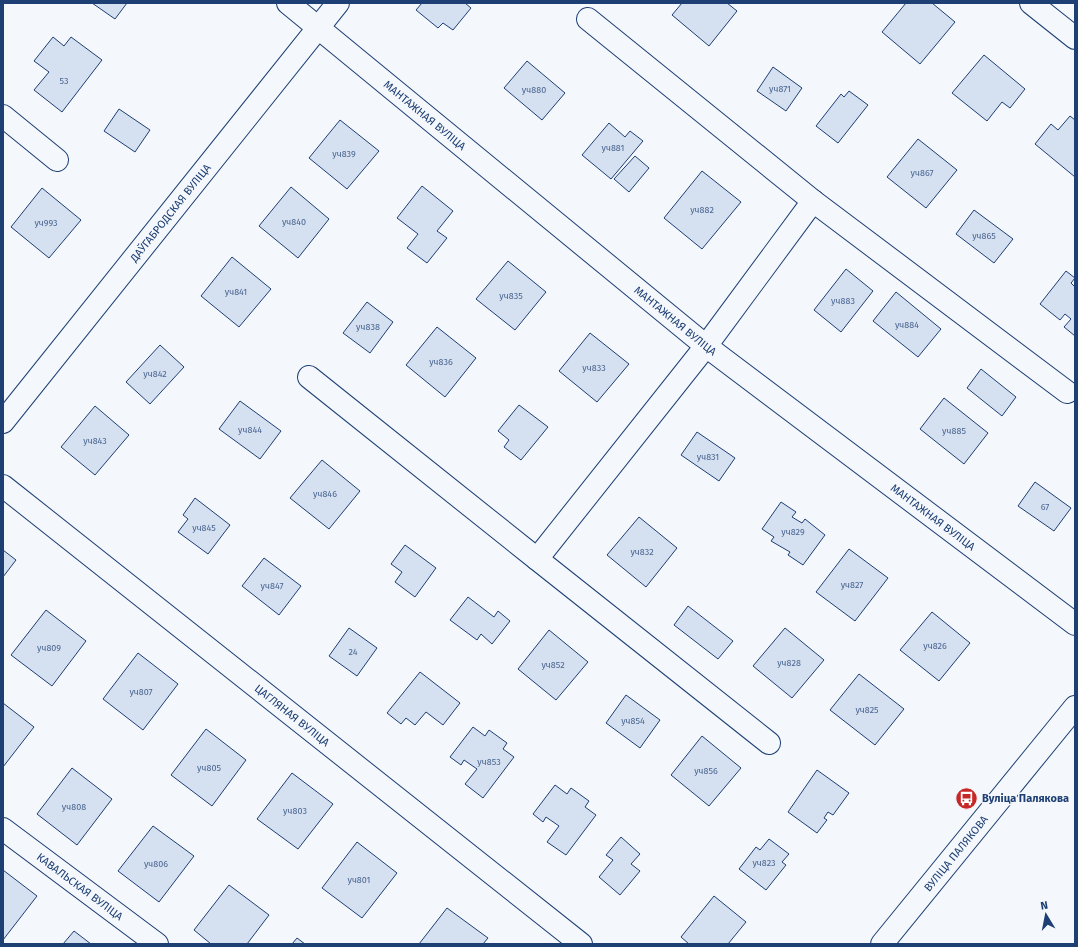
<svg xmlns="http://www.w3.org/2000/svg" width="1078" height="947" viewBox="0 0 1078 947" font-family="'Fira Sans',sans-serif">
	<rect width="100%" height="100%" fill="#f4f7fb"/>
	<!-- building -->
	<path fill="#d5e0f0" stroke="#1d3f73" d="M92,3h35l-12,16z
		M422,3h43l6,5 -18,22 -10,-7 -5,5 -22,-18z
		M682,3h45l10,8 -28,35 -37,-31z
		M906,3h26l23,19 -35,42 -38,-32z
		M53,37l11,9 7,-9 31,23 -40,52 -28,-22 15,-18 -15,-11z
		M984,55l41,34 -15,19 -8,-6 -15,19 -35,-28z
		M527,61l38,32 -23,27 -38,-32z
		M773,67l29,21 -16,23 -29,-20z
		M849,91l19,14 -30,38 -22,-17 25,-32 3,3z
		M119,109l31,21 -15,22 -31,-21z
		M1070,116l5,4v57l-40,-33 16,-20 7,6z
		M340,120l39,31 -32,38 -38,-31z
		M609,123l16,14 5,-6 13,10 -32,38 -29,-24z
		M918,139l39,31 -31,38 -39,-31z
		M635,156l14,12 -20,24 -15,-13z
		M702,171l39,31 -39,47 -38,-31z
		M422,186l31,25 -16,20 10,7 -20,25 -20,-15 11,-14 -21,-16z
		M291,187l38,32 -31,39 -39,-32z
		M42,188l39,32 -32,38 -38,-31z
		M974,210l39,29 -19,24 -38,-29z
		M232,257l39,32 -32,38 -38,-31z
		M508,261l38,31 -31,38 -39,-31z
		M846,269l27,22 -32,41 -27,-22z
		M1066,271l9,7 -4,5 4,4v49l-11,-9 7,-8 -6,-5 -5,6 -20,-16z
		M896,292l45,37 -23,28 -45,-36z
		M367,302l26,20 -23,31 -27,-20z
		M437,327l39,31 -31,39 -39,-32z
		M590,333l39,31 -32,38 -38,-31z
		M160,345l24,22 -34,37 -24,-22z
		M981,369l35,28 -14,19 -35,-28z
		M944,398l44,35 -24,31 -44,-35z
		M240,401l41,30 -21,28 -41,-30z
		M519,405l29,22 -27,33 -17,-13 5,-7 -11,-9z
		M95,406l34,29 -34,40 -34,-28z
		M697,432l38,26 -16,23 -38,-26z
		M322,460l38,31 -31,38 -39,-31z
		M1035,482l36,26 -17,23 -36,-25z
		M195,498l35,27 -22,29 -30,-22 10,-13 -5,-4z
		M781,502l15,10 -4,5 10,6 3,-4 20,16 -22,30 -15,-10 2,-3 -19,-11 3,-4 -12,-8z
		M639,517l38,31 -31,39 -39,-32z
		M405,545l31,23 -21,29 -20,-15 7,-10 -11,-8z
		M849,549l39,29 -33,43 -39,-29z
		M3,550l13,10 -13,17z
		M264,558l37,28 -22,29 -37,-29z
		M468,597l26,20 4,-6 12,10 -18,23 -11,-10 -4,6 -27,-20z
		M688,606l45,35 -15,18 -44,-34z
		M46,610l40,31 -34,45 -41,-31z
		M932,612l38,31 -31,38 -39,-31z
		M349,628l28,20 -20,28 -28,-20z
		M785,628l39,32 -32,38 -39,-32z
		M549,630l39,32 -32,38 -38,-31z
		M138,653l40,31 -35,46 -40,-31z
		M420,672l40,31 -17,22 -17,-13 -11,13 -9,-7 -5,6 -14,-11z
		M859,674l45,35 -29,36 -45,-35z
		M626,695l34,25 -20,28 -34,-25z
		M3,703l31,24 -31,40z
		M473,727l12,9 4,-6 18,13 -4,6 11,8 -31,41 -18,-14 12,-15 -13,-9 -3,5 -11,-8z
		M206,729l40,31 -34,46 -41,-31z
		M702,736l39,32 -32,38 -38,-31z
		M72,768l40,31 -35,46 -40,-31z
		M817,770l32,23 -16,22 -5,-3 -4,6 3,2 -10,13 -29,-21z
		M292,773l41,31 -35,45 -41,-30z
		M555,785l12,9 4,-6 18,13 -4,6 11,8 -30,40 -19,-13 12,-16 -13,-9 -3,5 -10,-8z
		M153,826l41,30 -35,46 -41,-31z
		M621,837l19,17 -9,10 9,7 -20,24 -21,-18 14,-17 -7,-5z
		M769,839l20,15 -7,8 4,3 -20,25 -27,-21 17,-22 4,3z
		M357,842l40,31 -35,45 -40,-30z
		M3,870l34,26 -34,44z
		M229,885l40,30 -22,29h-36l-17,-14z
		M714,896l32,26 -18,22h-39l-8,-7z
		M447,908l41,30 -5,6h-64z
		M74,931l17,13h-28z
		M297,938l8,6h-13z"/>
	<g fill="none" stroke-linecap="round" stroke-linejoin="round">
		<defs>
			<g id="minor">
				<path id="s1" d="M288,3l418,343 369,278"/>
				<path d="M1031,3l44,35"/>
				<path d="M588,19l225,182 254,191"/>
				<path d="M3,116l54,44"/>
				<path d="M309,377l228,182 169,-213 107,-145"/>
				<path id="s2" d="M3,422l335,-419"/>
				<path id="s3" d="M3,486l578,458"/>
				<path d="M537,559l232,184"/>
				<path id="s4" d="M3,829l154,115"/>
				<path id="s5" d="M882,944l193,-237"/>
			</g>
		</defs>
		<!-- minor casing -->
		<use href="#minor" stroke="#1d3f73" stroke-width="24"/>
		<!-- minor -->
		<use href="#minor" stroke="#f4f7fb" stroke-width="22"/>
	</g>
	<!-- icons -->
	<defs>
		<symbol id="bus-disc" viewBox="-11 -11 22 22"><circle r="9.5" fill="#c62828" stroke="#f4f7fb"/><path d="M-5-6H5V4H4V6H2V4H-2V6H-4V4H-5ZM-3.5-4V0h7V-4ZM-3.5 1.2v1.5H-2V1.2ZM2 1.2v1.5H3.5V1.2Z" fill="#fff"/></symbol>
	</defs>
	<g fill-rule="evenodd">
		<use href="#bus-disc" x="954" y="786" width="25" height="25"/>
	</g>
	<g text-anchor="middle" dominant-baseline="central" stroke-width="3" stroke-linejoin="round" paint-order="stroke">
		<!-- number labels -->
		<g font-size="9" fill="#4b6792">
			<text x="64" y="81">53</text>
			<text x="780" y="89">уч871</text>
			<text x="534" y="90">уч880</text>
			<text x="613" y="148">уч881</text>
			<text x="344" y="154">уч839</text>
			<text x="922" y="173">уч867</text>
			<text x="702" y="210">уч882</text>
			<text x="294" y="222">уч840</text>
			<text x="46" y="223">уч993</text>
			<text x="984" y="236">уч865</text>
			<text x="236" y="292">уч841</text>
			<text x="511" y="296">уч835</text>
			<text x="843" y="301">уч883</text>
			<text x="907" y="325">уч884</text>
			<text x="368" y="327">уч838</text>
			<text x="441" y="362">уч836</text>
			<text x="594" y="368">уч833</text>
			<text x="155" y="374">уч842</text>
			<text x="250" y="430">уч844</text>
			<text x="954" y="431">уч885</text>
			<text x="95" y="441">уч843</text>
			<text x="708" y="457">уч831</text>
			<text x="325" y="494">уч846</text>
			<text x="1045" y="507">67</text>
			<text x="204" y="528">уч845</text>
			<text x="793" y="532">уч829</text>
			<text x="642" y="552">уч832</text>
			<text x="852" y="585">уч827</text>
			<text x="272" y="586">уч847</text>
			<text x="935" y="646">уч826</text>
			<text x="49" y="648">уч809</text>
			<text x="353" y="652">24</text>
			<text x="789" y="663">уч828</text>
			<text x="553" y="665">уч852</text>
			<text x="141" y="692">уч807</text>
			<text x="867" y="710">уч825</text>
			<text x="633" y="721">уч854</text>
			<text x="489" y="762">уч853</text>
			<text x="209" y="768">уч805</text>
			<text x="706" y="771">уч856</text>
			<text x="74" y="807">уч808</text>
			<text x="295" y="811">уч803</text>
			<text x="764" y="863">уч823</text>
			<text x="156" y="864">уч806</text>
			<text x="359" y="880">уч801</text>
		</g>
		<!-- street labels -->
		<g font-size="11" fill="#1d3f73" stroke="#f4f7fb">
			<text stroke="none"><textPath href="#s1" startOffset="177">МАНТАЖНАЯ ВУЛІЦА</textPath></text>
			<text stroke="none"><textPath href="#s2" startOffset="268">ДАЎГАБРОДСКАЯ ВУЛІЦА</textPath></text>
			<text stroke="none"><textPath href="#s1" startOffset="501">МАНТАЖНАЯ ВУЛІЦА</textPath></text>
			<text stroke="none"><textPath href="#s1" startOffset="825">МАНТАЖНАЯ ВУЛІЦА</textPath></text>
			<text stroke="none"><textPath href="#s3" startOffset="369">ЦАГЛЯНАЯ ВУЛІЦА</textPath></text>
			<text stroke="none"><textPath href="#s5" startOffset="117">ВУЛІЦА ПАЛЯКОВА</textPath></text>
			<text stroke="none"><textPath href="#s4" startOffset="96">КАВАЛЬСКАЯ ВУЛІЦА</textPath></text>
		</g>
		<!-- poi labels -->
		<g font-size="11" font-weight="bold" fill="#1d3f73" stroke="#f4f7fb" text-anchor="start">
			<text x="982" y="798">Вуліца Палякова</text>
		</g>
	</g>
	<!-- border -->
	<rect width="1078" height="947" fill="none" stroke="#1d3f73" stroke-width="8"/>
	<!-- north arrow -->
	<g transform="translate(1046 915) rotate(350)" stroke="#f4f7fb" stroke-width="3" paint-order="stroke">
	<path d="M0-3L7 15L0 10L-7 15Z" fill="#1d3f73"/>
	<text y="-6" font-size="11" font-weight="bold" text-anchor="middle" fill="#1d3f73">N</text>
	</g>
</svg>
